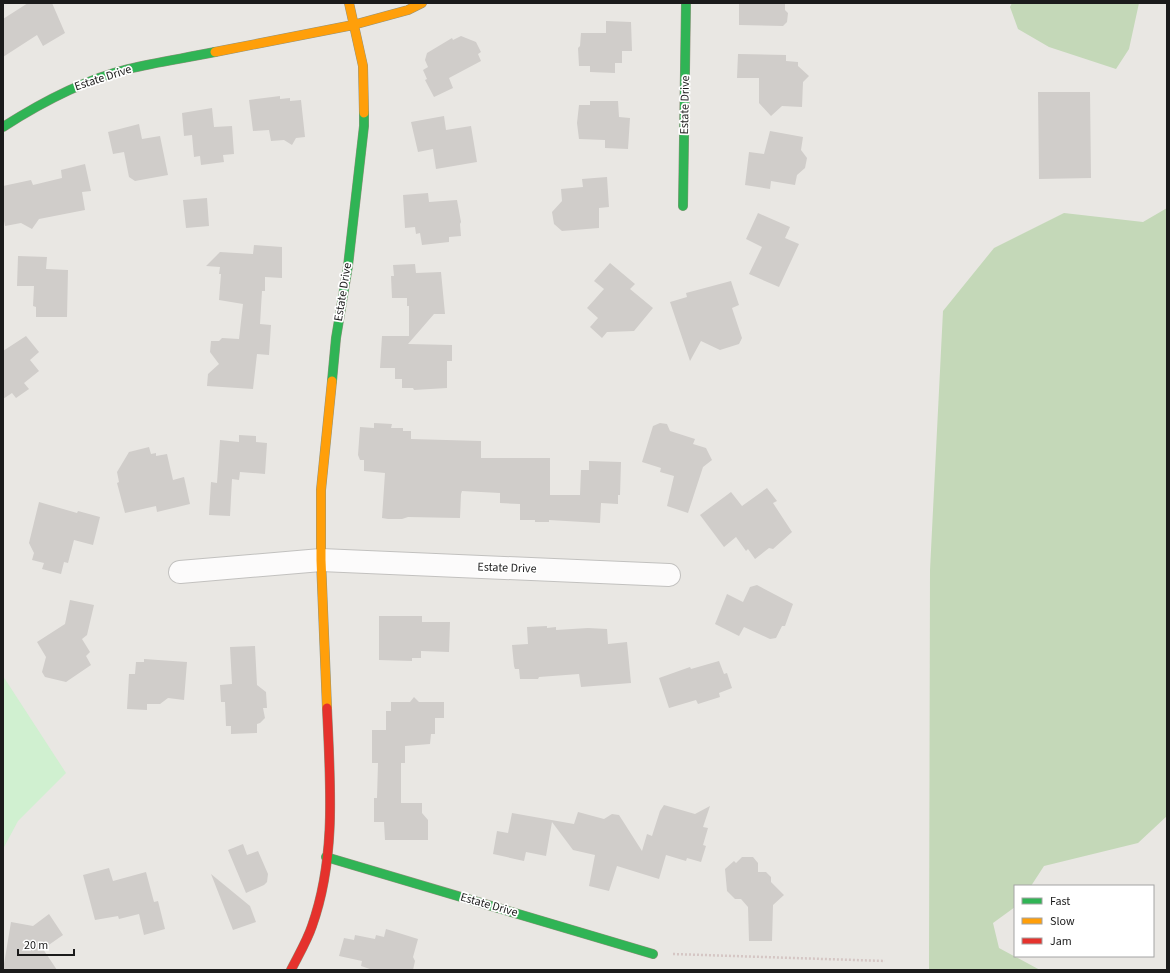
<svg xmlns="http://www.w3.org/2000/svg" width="1170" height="973" viewBox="0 0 1170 973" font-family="'Source Sans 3',sans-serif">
	<rect width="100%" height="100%" fill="#e9e7e3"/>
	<!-- forest -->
	<path fill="#c4d8b8" d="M1012,3h127l-10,46 -13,20 -67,-22 -31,-18 -8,-22z
		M1167,208v608l-29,27 -94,23 -13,20h-16v21l-22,16 6,25 41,22h-111l1,-400 13,-259 51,-63 70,-35 79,9z"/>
	<!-- park -->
	<path fill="#d0f0d0" d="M3,676l63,97 -48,48 -15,28z"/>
	<!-- building -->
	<path fill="#d0cdca" d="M28,3h24l13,30 -22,13 -6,-11 -34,22v-38z
		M785,3v7l3,3 -1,9 -4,4 -44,-1v-21z
		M606,21l25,1 1,29h-10v12h-7v10l-25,-1v-6h-11l-1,-18 2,-2 1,-13h25z
		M461,36l15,6 5,10 -3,2 3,7 -32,17 4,10 -19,9 -9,-17 2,-1 -4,-9 5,-3 -3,-7 2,-7 25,-15 1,2z
		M738,54l48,1v6l12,1v4l11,10 -6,6 -1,25 -20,-1 -11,10 -12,-13v-25h-22z
		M1038,92h52l1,86 -52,1z
		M280,96v3l10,-1v3l11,-1 4,37 -9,1 -4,7 -8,-5 -13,1 -2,-11 -16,1 -4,-31z
		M590,101h28l1,16 11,1 -2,31 -23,-1v-8l-26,-1 -2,-16 2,-18h11z
		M212,108l2,19 18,-1 2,28 -11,1 1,7 -23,3 -1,-9 -6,1 -2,-22 -8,1 -2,-23z
		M444,116l2,14 25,-4 6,36 -41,7 -3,-20 -15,3 -7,-30z
		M139,124l3,15 18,-3 8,39 -33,6 -6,-4 -5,-25 -11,2 -5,-22z
		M770,131l33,6 -2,13 6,8 -2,10 -8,7 -2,10 -24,-4 -1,8 -25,-4 4,-33 15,2z
		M85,164l6,27 -9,1 3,18 -46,9 -7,10 -11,-6 -16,3 -2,-10v-30l28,-6 2,5 29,-7 -1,-8z
		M607,177l2,30 -10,1v20l-37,3 -8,-7 -2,-12 10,-11 -1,-12 22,-2 -1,-8z
		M428,193l1,9 28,-2 4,22 -1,2 1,12 -12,1v5l-27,3 -2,-12 -4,1 -1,-7 -10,1 -2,-33z
		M207,198l2,28 -23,2 -3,-28z
		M758,213l32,14 -5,11 14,6 -20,43 -30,-13 13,-27 -16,-8z
		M254,245l28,2v31l-17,-1v14h-3l-2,33 11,1 -2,30 -12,-1 -4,35 -46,-3 1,-12 11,-10 -9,-12 1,-11h8l3,-3 17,1 4,-35 -24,-4 2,-26h-2l1,-7 -14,-1 14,-14 33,2z
		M18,256l29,1 -1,12 22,1 -1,47h-31v-10l-3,-1 1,-20h-17z
		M610,263l25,21 -5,5 23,19 -19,23 -27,1 -5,6 -12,-11 8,-9 -11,-10 17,-19 -10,-8z
		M415,264l1,9 25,-1 4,42h-11l-26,30 44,1v16h-5v27l-33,2 -1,-2h-11v-9h-7v-11h-15l2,-32h27v-30h-2v-8h-15l-1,-22h3l-1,-11z
		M731,281l8,24 -7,3 10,30 -3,6 -19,6 -19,-9 -11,20 -20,-59 17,-5 -1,-4z
		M26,336l13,16 -9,8 9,11 -15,12 5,6 -13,9 -4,-5 -9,6v-48z
		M374,423l18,1 -1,4h12v3h8v8l70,2v17h69v37h30l1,-25h8v-9l32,1 -1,33h-2v9l-17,-1 -1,20 -51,-3v2h-14v-2h-15v-16l-20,-1v-10l-38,-2 -1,3 -1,24 -52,-1 -6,2h-14l-6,-1 3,-45 -21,-2v-11h-4l-2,-5 2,-28 14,1z
		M660,423l7,1 3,7 25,8 -2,5 13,4 6,12 -9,7 -15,46 -21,-7 7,-30 -14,-4 1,-4 -19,-6 11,-36z
		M239,435l17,1v6l11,1 -2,31 -25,-2 -1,8 -7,-1 -2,37 -21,-1 2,-33 6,1 3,-43 19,2z
		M149,447l2,7 5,-1v3l11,-2 6,26 11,-3 6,27 -33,8 -1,-6 -31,7 -8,-30 2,-1 -2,-10 12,-20z
		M767,488l10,13 -4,2 19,29 -19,17 -4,-1 -14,11 -7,-10 -2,2 -10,-14 -12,10 -24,-32 31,-23 11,14z
		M39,502l38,11 1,-2 22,6 -7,28 -19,-5 -6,23 -4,-1 -3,12 -19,-5 2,-6 -12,-3 2,-7 -5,-10z
		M757,585l36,19 -8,22h-3l-6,12 -6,1 -26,-12 -5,9 -24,-12 12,-30 16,8 7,-15z
		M70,600l24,5 -7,30 -5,4 8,13 -4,4 5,9 -25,17 -21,-5 -3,-5 4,-15 -9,-15 28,-18z
		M379,616h43v6h28l-1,30 -28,-1v7h-9v3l-33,-1z
		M547,626v2l9,-1v3l32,-2 19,1 1,15 19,-2 4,41 -50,4 -2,-13 -40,3 -1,2h-18l-1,-10h-4l-1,-3 -2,-21 16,-1 -1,-17z
		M255,646l2,39 9,7 1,16h-4l2,10 -5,5 -3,1v9l-26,1v-8h-5l-1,-24h-4l-1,-17 12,-1 -2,-37z
		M144,659l43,3 -3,38 -16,-2 -8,6h-13v6l-20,-1 2,-35h6l1,-12h8z
		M719,661l5,13 3,-1 5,15 -13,5 1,4 -22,7 -2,-4 -27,8 -10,-30 31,-11 1,2z
		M414,697l5,5h25v16h-9v16h-4l-1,10 -25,2v17h-4v40h21v10l6,7v20h-43l-1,-18h-10v-24h3l1,-35h-6v-33h14v-19h5v-9h19z
		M664,805l31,9 15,-8 -7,21 5,1 -5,17 3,1 -5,16 -14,-4 -1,3 -20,-6 -7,24 -42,-13 -8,25 -20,-5 6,-31 -22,-5 -21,-28 -6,34 -20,-4 -2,9 -31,-7 4,-23 11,2 4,-20 62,11 4,-12 26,7 8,-5 7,1 23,36 5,-17 5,2 8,-25z
		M243,844l4,11 11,-4 10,23 -1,8 -3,3 -18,8 -18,-43z
		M742,857h11l5,6v9h8l5,5v5l13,13 -11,10 -1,36h-23l-1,-34 -7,-8h-6l-8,-8 -2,-22 9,-8 2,2z
		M109,868l4,13 33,-9 8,30 4,-1 7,28 -21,6 -5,-21 -20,5 -1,-3 -23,4 -12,-45z
		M211,874l39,32 6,16 -23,8z
		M49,914l14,21 -20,14 14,21h-54l8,-48 22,4z
		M386,929l32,10 -5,18 2,4 -2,9h-40l-12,-4 1,-5 -23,-5 5,-18 10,2 1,-5 20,4 1,-4 8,2z"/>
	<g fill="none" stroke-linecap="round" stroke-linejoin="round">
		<defs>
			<path id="street" d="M180,572l141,-12 348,15"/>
			<path id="fast" d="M3,127c39,-25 80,-47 125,-58 29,-7 58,-11 87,-17
				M683,206l3,-203
				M332,381l4,-43 12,-72 16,-140v-13
				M326,857l327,97"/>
			<path id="slow" d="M349,3l14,63 1,47
				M215,52l138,-27 55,-15 14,-7
				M327,708l-6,-148v-70l11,-109"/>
			<path id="jam" d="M291,970c7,-14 16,-29 21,-44 25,-70 18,-146 15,-218"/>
		</defs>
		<!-- street casing -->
		<use href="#street" stroke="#c2c1bf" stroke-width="24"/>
		<!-- fast casing -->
		<use href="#fast" stroke="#90927c" stroke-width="10"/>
		<!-- slow casing -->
		<use href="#slow" stroke="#90927c" stroke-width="10"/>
		<!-- jam casing -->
		<use href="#jam" stroke="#90927c" stroke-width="10"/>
		<!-- path -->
		<path stroke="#d5c6c4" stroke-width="2.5" stroke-dasharray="2 2" stroke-linecap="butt" d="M673,954l212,7"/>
		<!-- street -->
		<use href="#street" stroke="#fcfbfb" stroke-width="22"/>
		<!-- fast -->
		<use href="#fast" stroke="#30b455" stroke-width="9"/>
		<!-- slow -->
		<use href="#slow" stroke="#ff9f0a" stroke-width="9"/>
		<!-- jam -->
		<use href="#jam" stroke="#e5322d" stroke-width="9"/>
	</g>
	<g text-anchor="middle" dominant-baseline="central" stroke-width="3.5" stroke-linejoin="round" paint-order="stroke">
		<!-- street labels -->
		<g font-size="12" fill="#1b1b1b" stroke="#fff">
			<text transform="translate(103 78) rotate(-18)">Estate Drive</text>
			<text transform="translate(685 105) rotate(-89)">Estate Drive</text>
			<text transform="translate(343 292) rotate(-81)">Estate Drive</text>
			<text transform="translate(507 568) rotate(2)">Estate Drive</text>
			<text transform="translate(489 905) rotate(16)">Estate Drive</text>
		</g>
	</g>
	<!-- border -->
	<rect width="1170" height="973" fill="none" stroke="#1b1b1b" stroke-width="8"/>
	<!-- legend -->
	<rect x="1014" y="885" width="140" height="72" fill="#ffffff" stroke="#a4a4a4"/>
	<rect x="1022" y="898" width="20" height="6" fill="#30b455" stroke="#a4a4a4"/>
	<text x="1050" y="905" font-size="12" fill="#1b1b1b">Fast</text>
	<rect x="1022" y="918" width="20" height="6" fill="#ff9f0a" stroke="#a4a4a4"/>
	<text x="1050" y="925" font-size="12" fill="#1b1b1b">Slow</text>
	<rect x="1022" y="938" width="20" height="6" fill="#e5322d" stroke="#a4a4a4"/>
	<text x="1050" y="945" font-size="12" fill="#1b1b1b">Jam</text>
	<!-- scale -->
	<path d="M18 949v6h56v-6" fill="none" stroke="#1b1b1b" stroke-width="2"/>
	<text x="24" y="949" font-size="12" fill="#1b1b1b" stroke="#ffffff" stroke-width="3" paint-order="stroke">20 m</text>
</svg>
